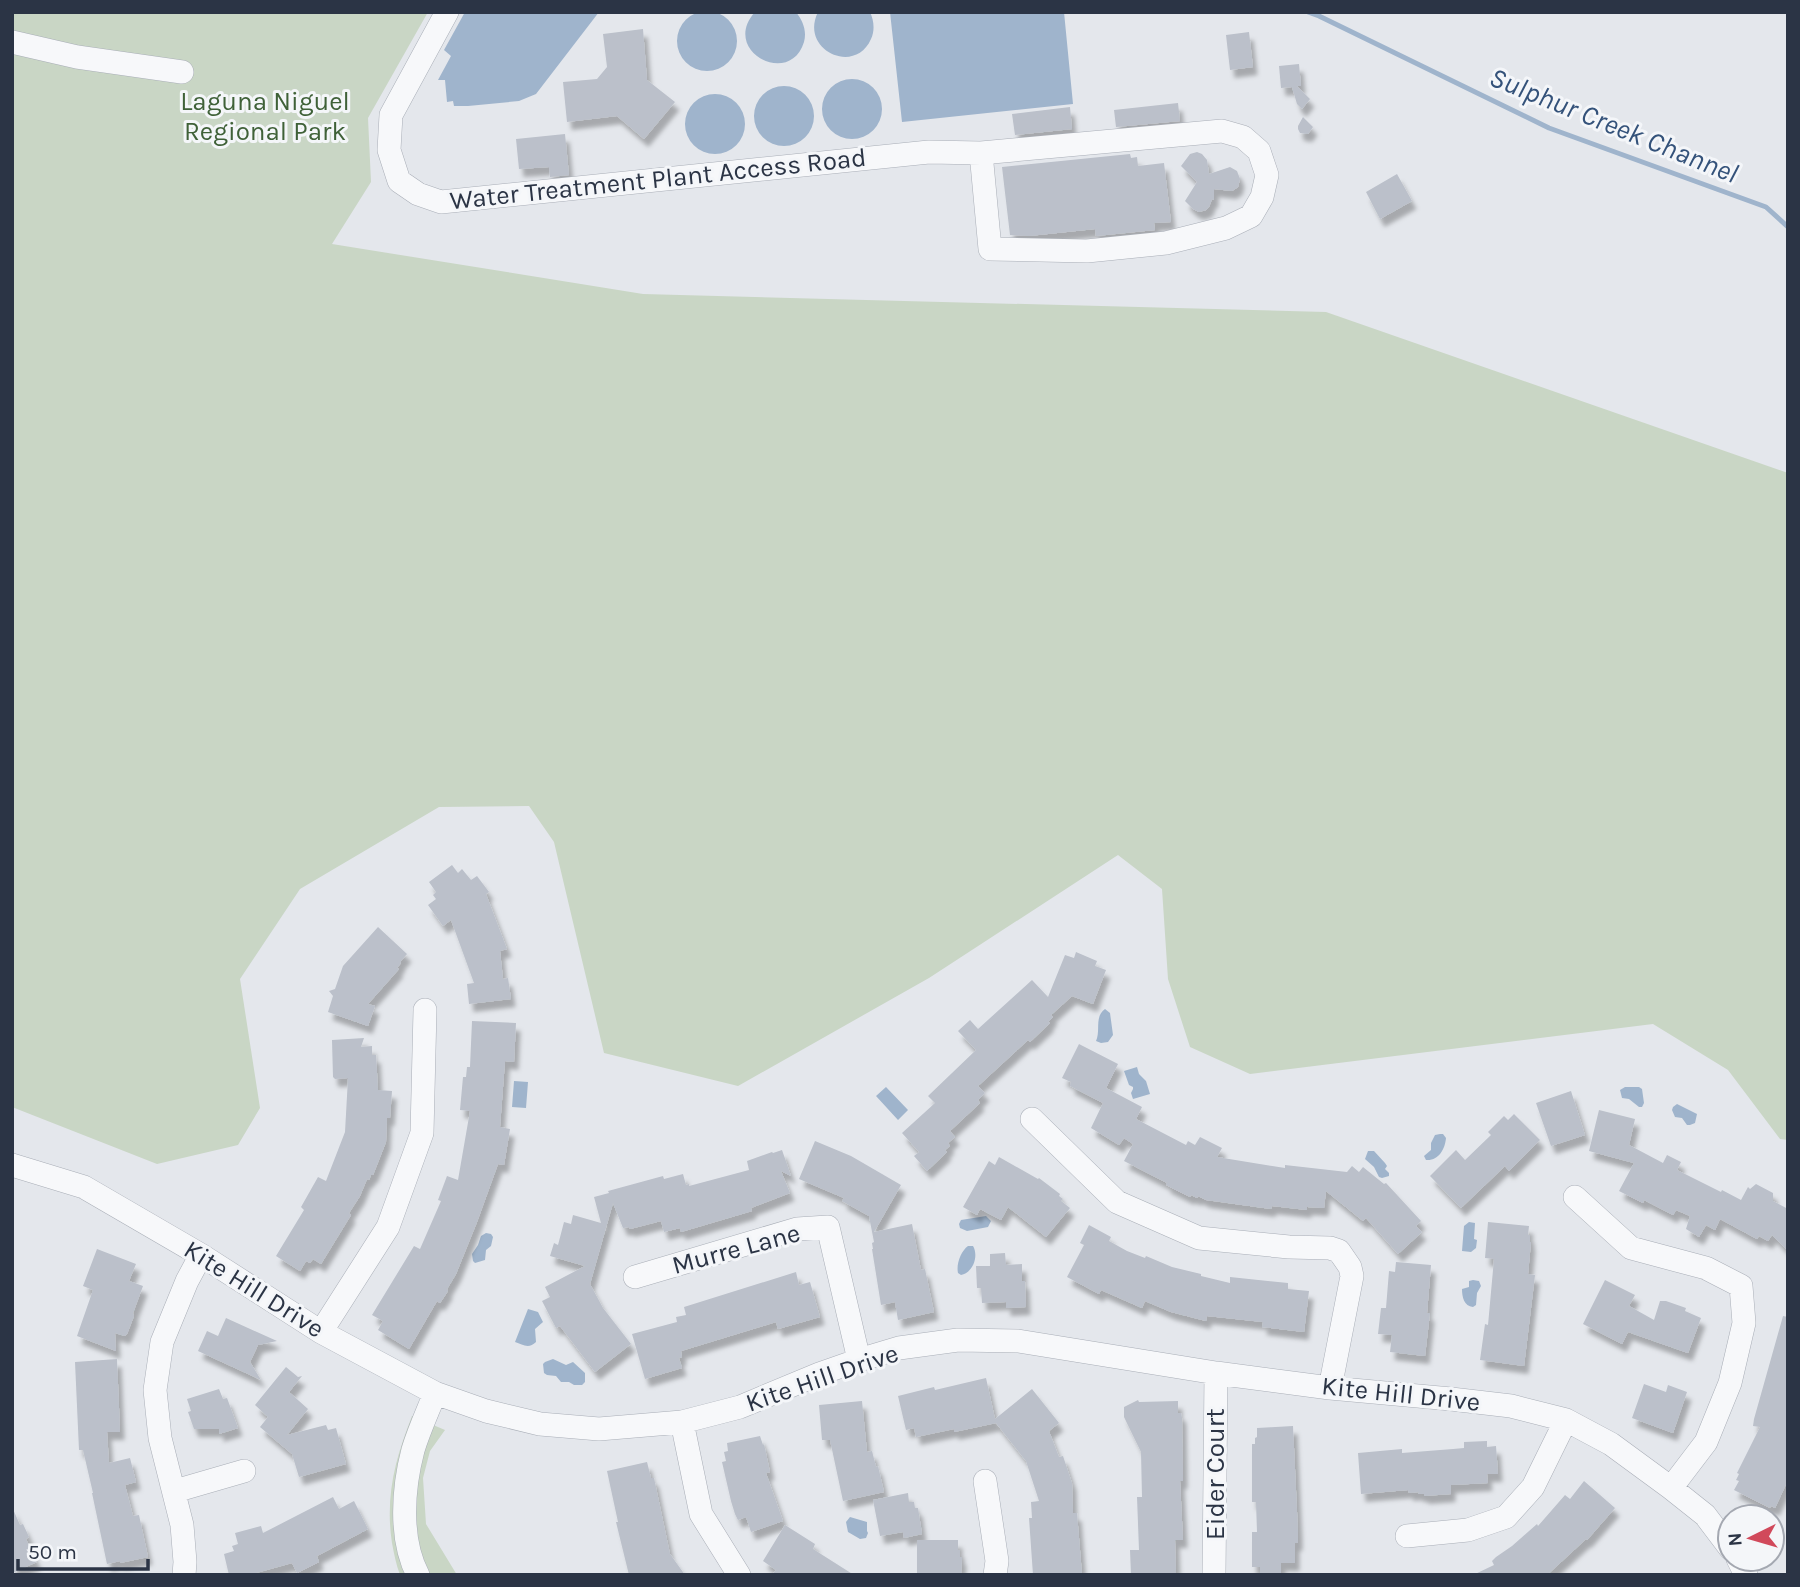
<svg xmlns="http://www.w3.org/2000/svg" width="1800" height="1587" viewBox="0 0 1800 1587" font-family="Karla,sans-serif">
	<defs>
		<filter id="shadow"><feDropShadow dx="4.5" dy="8" stdDeviation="2" flood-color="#0004"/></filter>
	</defs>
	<rect width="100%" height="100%" fill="#e4e7ec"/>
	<!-- green -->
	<path fill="#c9d6c5" d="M12,12h416l-60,106 3,64 -39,62 311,50 683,18 462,161v667l-8,-1 -52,-69 -75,-46 -403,50 -60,-27 -22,-68 -6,-90 -44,-34 -189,123 -191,108 -134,-33 -50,-211 -25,-36 -90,1 -139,82 -60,90 20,129 -22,37 -81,19 -145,-57z
		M412,1416l33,14 -15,21 -7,27 3,46 31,51h-57c-4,-11 -6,-21 -8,-32 -7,-46 3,-84 20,-127z"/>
	<!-- water -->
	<path fill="#9fb4cc" d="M677 41a30 30 0 1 1 60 0a30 30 0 1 1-60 0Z
		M465,12h134l-63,82 -17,7 -51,5h-14l-1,-5 -6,1 -2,-22h-7l13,-24 -7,-6z
		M755,12h41c7,9 11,19 8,30 -14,46 -84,9 -49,-30z
		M818,12h52c4,9 5,18 1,27 -16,37 -72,11 -53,-27z
		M890,12h174l9,92 -171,18z
		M822 109a30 30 0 1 1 60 0a30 30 0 1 1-60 0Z
		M754 116a30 30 0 1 1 60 0a30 30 0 1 1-60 0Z
		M685 124a30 30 0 1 1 60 0a30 30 0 1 1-60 0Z
		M1105,1009l5,4 3,22 -5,7 -7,1 -5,-2c5,-11 -2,-24 9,-32z
		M1137,1067l2,7 7,7 4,13 -17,5 -2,-6 2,-4v-2l-4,-2 -5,-14z
		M514,1081l14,1 -2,26 -14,-1z
		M886,1087l22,23 -10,10 -22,-24z
		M1625,1087h14l3,2 2,14 -2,4h-3l-10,-8 -7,-1 -2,-8z
		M1677,1104l20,10 -2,9 -5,2h-3l-5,-7 -7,-1 -3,-7 1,-3z
		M1440,1134h3l3,4c-1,11 -7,23 -20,22l-2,-4 7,-6v-7l4,-8z
		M1368,1151h6l11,12 2,3 -2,3 4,4v3l-7,2 -3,-1 -5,-10 -9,-8z
		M986,1216l5,5 -3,6 -21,4 -7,-3 -1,-4 2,-4z
		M1469,1222l6,1 -1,16 3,1 -1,8 -5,4 -9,-1 2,-25z
		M486,1233l5,1 2,3 -2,9 -5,4 -1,10 -10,3 -2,-2 -1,-7 6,-9 3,-9z
		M968,1246h5c6,10 0,27 -12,29l-3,-2c-2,-9 3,-22 10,-27z
		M1473,1280l6,1 2,5 -4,7 -1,12 -3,2c-9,-1 -11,-10 -11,-18l7,-2v-6z
		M528,1309l10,3 5,10 -8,7 1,13c-7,7 -13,3 -21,0z
		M553,1359l13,6 7,-3 12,11v9l-3,3h-8l-5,-3h-8l-5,-6 -9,-1 -3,-2 -1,-9 2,-2z
		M850,1517l17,5v9l1,2 -2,5 -6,1 -12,-7 -2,-10z"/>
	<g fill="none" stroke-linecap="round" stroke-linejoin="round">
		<!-- stream -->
		<path stroke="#9fb4cc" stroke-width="5" d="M1308,12l11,4 230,112 217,79 22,20"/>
	</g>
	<!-- building -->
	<path fill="#bbc0ca" filter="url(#shadow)" d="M643,29l4,51 28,22 -31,37 -27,-23 -50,6 -4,-40 34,-3 10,-12 -4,-33z
		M1249,32l4,35 -23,3 -4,-35z
		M1299,64l2,22h-4l13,13 -8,10 -5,-5 -5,-17 -11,1 -2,-22z
		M1178,103l2,18 -64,6 -2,-17z
		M1070,107l2,22 -57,6 -3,-21z
		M1303,117l10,10 -5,7 -8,-1 -2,-4v-3z
		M565,134l4,41 -19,2 -1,-10 -30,2 -3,-30z
		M1197,152l5,2 5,6 2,14 21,-7 7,4 3,8 -2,8 -6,4 -18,-2v11l-2,-1 -3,8 -3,3 -7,2 -6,-3 -8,-8 12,-19 -16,-16 9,-12z
		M1130,154l1,4 6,-1 1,9 26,-3 7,59 -17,1 1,7 -59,6 -1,-7 -66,7 -19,-1 -8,-68z
		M1397,174l15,27 -32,18 -14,-27z
		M452,865l6,8 4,-4 9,11 6,-4 12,16 -3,2 21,55 -7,2 3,28 5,-1 3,21 -42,5 -2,-20 7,-1 -23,-63 -8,6 -15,-21 8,-6 -3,-4 3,-3 -7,-10z
		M378,927l29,27 -7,8 1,1 -4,5 2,1 -31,35 7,2 -7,20 -40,-14 5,-16 -4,-5 6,-2 8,-23z
		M1076,952l21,9 -2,5 11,4 -13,34 -21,-8 -21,19 2,2 -5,5 2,1 -20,19 -2,-2 -50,46 7,7 -7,7 2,3 -30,28 5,6 -7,6 2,3 -5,4 2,2 -20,19 -13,-15 5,-4 -17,-19 33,-30 -7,-7 48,-46 -18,-19 12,-11 8,9 54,-49 16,17 17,-42 9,3z
		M472,1021l44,2 -2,39 -9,-1 -5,66 10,2 -6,36 -6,-1 -21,58 -21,52 -9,15 1,2 -8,12 -3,-2 -28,48 -31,-19 5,-9 -11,-6 42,-69 6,3 21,-48 -3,-1 9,-24 11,4 12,-69 -10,-1 3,-33h3l1,-10h3z
		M364,1038l-3,9 11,-1v9h4l2,35 14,1 -2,27h-3l-1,24 -13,33h-2l-2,5 -2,-1 -7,17 -11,17 2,2 -30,49 -8,-5 -3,4 -4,-2 -6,10 -24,-15 28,-46 -3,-3 17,-30 8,4 19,-49 3,-54 -13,1 -2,-2 -1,-37z
		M1079,1044l39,20 -12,24 36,19 -6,12 50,26 2,-4 7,4 5,-8 22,11 -5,9 68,11v-3l62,7 5,-6 7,6 4,-5 21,17 2,-1 35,38 -5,5 6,6 -24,22 -32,-36 -3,3 -37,-30 -2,17 -17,-1v3l-35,-4 -1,3 -65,-9 -8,-4 -1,2 -6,-3 -1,2 -24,-12 1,-2 -43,-22 9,-17 -9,-6 -5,7 -28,-17 12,-25 -33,-17 1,-4 -9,-4z
		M1571,1091l14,44 -34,11 -15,-43z
		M1599,1110l36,9 -6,26 34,18 4,-8 14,7 -4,8 44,22 1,-2 19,10 7,-13 2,2 6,-5 17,9v8l15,8v42l-16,-16 -4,6 -9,-5 -2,3 -37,-20 -5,11 -9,-5 -7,12 -13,-8 4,-13 -14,-6 -3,5 -29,-15 -1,3 -24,-12 15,-28 -45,-12z
		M1514,1114l26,26 -31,31 -4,-5 -44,42 -31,-32 26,-26 9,10 26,-25 -3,-3 16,-16 4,4z
		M815,1141l36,15 50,29 -27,47 38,-8 9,46 4,-1 9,43 -36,8 -3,-18 -14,3 -9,-56h1l-1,-6 2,-1 -5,-26 -27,-15 2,-3 -45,-19z
		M782,1150l9,26 -10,-5 9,22 -39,15 1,3 -71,21 -1,-4 -16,4 -3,-11 -31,8 -1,-2 -6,1 -10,-25 -23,81 13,24 28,36 -36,28 -35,-46 -4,2 -14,-27 8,-4 -5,-10 40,-21 -35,-10 4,-13 4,2 6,-23 7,2 2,-9 28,8 -7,-26 15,-4 -1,-2 55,-15 1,3 19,-5 3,11 3,-1v2l60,-16 -2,-9 25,-9 1,1z
		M999,1157l39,22 1,-1 21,16 -1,2 4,3 -2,2 9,7 -24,29 -38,-30 -7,13 -21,-11 -3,6 -14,-8 26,-46 6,4z
		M1488,1222l41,4 -1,9h2v7h1l-3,32 7,1 -11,91 -44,-6 5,-36 3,1 6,-66 -9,-1z
		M1089,1225l22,12 -2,4 18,10 18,7 1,-2 26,11 29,7v2l29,7v-6l58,6v6l21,2 -5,41 -42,-5 1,-5 -56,-6 -1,5 -35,-9 -26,-11 -3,7 -41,-18 -2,4 -32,-17 17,-32 -4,-2z
		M97,1249l39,15 -7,17 14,5 -10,27 1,3 -7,18 -2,2 -10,-3 1,18 -39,-15 16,-46 -10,-4z
		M1005,1253l1,12 16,-1v17h3l1,26 -20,1v-6l-24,1 -1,-15h-4l-1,-22h14v-12z
		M1396,1262l35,3 -4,48h3l-5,43 -35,-4 2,-17 -14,-1 3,-26h5l3,-37 6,1z
		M796,1272l3,13 11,-3 10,35 -42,12 -2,-7 -95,29 1,6 -3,1 3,10 -37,11 -13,-45 45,-12 -1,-5 10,-2 -2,-8z
		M1605,1280l30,15 -6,11 25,14 6,-19h6l20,7 -1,3 16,7 -13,35 -60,-21 -6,12 -39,-20z
		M1783,1316l5,1v163l-13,28 -4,-2 -1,2 -36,-18 5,-9 -3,-1 3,-6 -2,-1 23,-46 -7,-1 1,-7z
		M226,1318l51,23 -19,4 -8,17 11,18 -63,-29 9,-20 11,5z
		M117,1359l3,73h-13l2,31 21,-5 6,24 -11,3 8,31 6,-1 9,42 -28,6v-2l-13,3 -15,-71h1l-10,-43h-4l-4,-88z
		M286,1367l12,10 4,-1 -13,16 19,17 -21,26 39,-10 2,5 8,-2 10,36 -47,13 -7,-23 -32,-27 8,-10 -13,-12z
		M986,1378l9,41 37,-30 27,34 -10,8 10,26 4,-1 9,27 1,30h4l5,62h-49l-4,-57h3l-1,-16 8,-1 -13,-40 -30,-38 -42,9v-3l-38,8 -2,-9 -8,2 -8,-34 36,-9 1,3z
		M1644,1384l22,8 2,-7 19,7 -14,41 -41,-15z
		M219,1389l4,10 4,-1 11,30 -19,6v-5h-25l-6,-17 3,-1 -4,-12z
		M1138,1400l1,2 39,-1v12h3l1,5 1,63h-3l3,59h-8l1,35h-45l-1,-25h9l-2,-53h5l-1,-45 -17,-35v-10z
		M862,1401l5,51 5,-1 4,16 2,-1 6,26 -41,9 -13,-61h-8l-3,-35z
		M1293,1426l5,107v10h-3v20h-14v12h-21v-8h-8v-35h5l-1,-30h-4v-58h3v-6l2,-1v-9z
		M760,1436l3,9 1,-1 6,28 -4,1 17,48 -32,11 -5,-15 -8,3 -3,-6 -4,-13 -9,-39 4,-1 -2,-9 4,-1 -1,-8z
		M1487,1441v6l9,-1 2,28h-11l1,9 -37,2v9l-27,2v-2h-6l1,-2 -10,1 -1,-3 -47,4 -3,-41 44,-4v4l51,-4 11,-1v-6z
		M647,1462l4,16h3l16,76 15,21h-56l-13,-53h2l-11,-51z
		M1584,1481l31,27 -28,32 -1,-1 -39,36h-74l21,-10 -2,-4 4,-4 16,-11 25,-22 1,2 27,-31 5,4z
		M908,1493l1,9h5l1,6h3l4,26 -18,4 -1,-6 -23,4 -7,-36z
		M333,1497l6,12 15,-8 14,28 -51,27 2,6 -22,11 -5,-10 -36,10 -1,2h-26l-5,-21 10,-3 -2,-5 6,-2 -3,-11 26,-7 2,7z
		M12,1507l8,18 3,-1 6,13 -3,2 11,23 -25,11z
		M785,1525l30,19 -2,5 41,26h-82l4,-5 -13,-9z
		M917,1540h41v10h2v7h2l-1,18h-44z"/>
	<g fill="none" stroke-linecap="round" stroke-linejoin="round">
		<defs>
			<path id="minor" d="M447,12l-56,103 -2,35 10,31 19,13 23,8 488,-50 52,1 241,-22 21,6 16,14 8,24 -5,22 -11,19 -25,12 -60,15 -79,8 -97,-2 -9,-96
				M12,42l65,15 105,15
				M1032,1119l85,83 82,36 90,9 41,1 9,3 11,16 2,9 -22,112
				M12,1165l72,22 117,68 120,77 114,61 51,18 54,13 59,5 83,-7 58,-15 79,-33 40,-14 40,-12 59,-8 60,1 198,32 114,15 121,11 60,7 55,14 45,24 60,44 34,27 25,33
				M1575,1197l56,51 75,20 35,18 3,37 -14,60 -24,59 -35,46
				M635,1277l162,-48 31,-2 31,133
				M321,1332l67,-105 34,-94 3,-123
				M682,1422l19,92 38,61
				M985,1481l12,80 -2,14
				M175,1491l69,-20
				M1407,1536l61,-6 38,-13 27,-30 33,-67
				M1738,1559l8,16
				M184,1575l1,-13 -3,-37 -22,-87 -5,-48 7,-48 25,-61 14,-26
				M418,1575c-19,-36 -15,-87 -5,-125 6,-20 15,-39 22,-57
				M1214,1575l2,-202"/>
		</defs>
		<!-- minor casing -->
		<use href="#minor" stroke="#a9aeb7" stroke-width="24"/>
		<!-- minor -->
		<use href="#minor" stroke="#f7f8fa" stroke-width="23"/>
	</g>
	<g text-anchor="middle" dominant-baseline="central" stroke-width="6" stroke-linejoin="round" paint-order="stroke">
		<!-- park labels -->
		<g font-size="26" fill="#3f6138" stroke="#f4f6f9">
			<text x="265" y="101">Laguna Niguel<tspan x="265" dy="30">Regional Park</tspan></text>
		</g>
		<!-- street labels -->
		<g font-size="26" fill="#2b3445" stroke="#f4f6f9">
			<text transform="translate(658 179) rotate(-6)">Water Treatment Plant Access Road</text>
			<text transform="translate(736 1249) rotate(-15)">Murre Lane</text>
			<text transform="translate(254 1289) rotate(32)">Kite Hill Drive</text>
			<text transform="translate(822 1378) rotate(-19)">Kite Hill Drive</text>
			<text transform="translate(1401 1394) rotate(6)">Kite Hill Drive</text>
			<text transform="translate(1215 1474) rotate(-90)">Eider Court</text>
		</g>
		<!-- water labels -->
		<g font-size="28" font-style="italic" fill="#34527a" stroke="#f4f6f9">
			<text transform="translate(1614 125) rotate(22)">Sulphur Creek Channel</text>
		</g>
	</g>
	<!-- border -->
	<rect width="1800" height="1587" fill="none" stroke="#2b3445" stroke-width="28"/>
	<!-- north arrow -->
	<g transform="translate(1751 1538) rotate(265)"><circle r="33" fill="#f4f6f9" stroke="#a4a8b1" stroke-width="2"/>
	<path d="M0-5L12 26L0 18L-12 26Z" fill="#d1495b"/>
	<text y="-10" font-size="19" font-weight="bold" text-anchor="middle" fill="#2b3445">N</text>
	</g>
	<!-- scale -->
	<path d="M18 1559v10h130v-10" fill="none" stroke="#2b3445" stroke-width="3.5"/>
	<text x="28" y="1559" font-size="21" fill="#2b3445" stroke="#f4f6f9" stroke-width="5" paint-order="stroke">50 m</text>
</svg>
